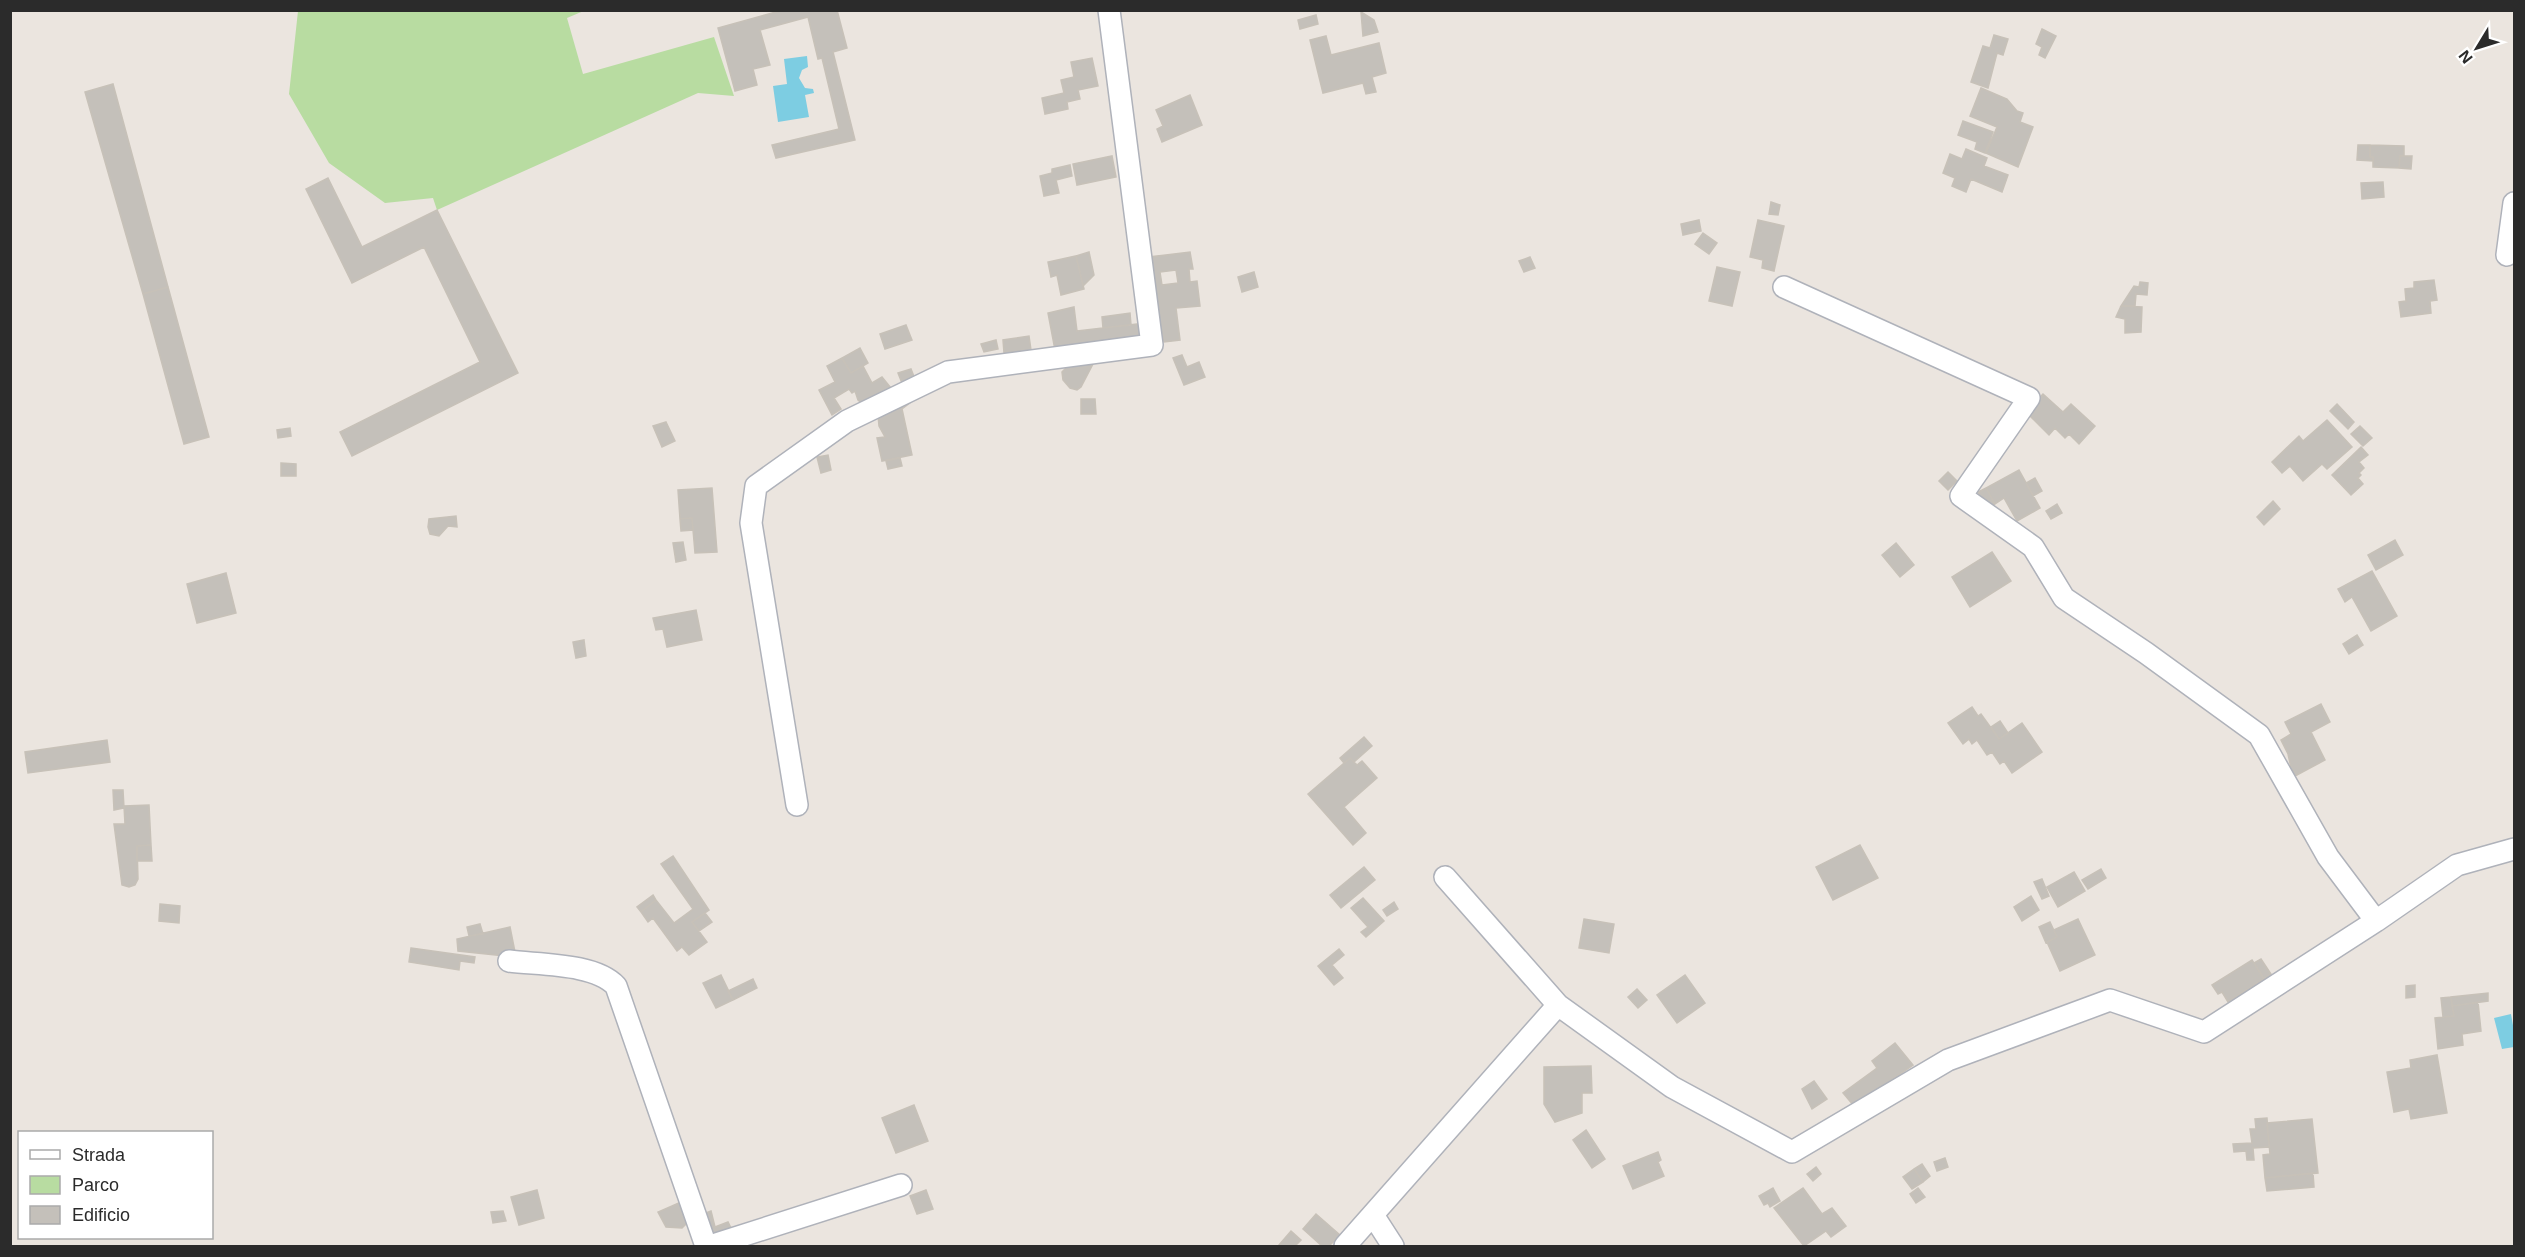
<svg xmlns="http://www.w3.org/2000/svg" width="2525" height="1257" viewBox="0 0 2525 1257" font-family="Helvetica,sans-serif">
	<rect width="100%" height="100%" fill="#ebe5df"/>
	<!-- green -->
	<path fill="#b8dca1" d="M586,10l-19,8 16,56 131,-37 20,59 -36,-3 -261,117 -4,-12 -48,5 -56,-40 -40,-69 9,-83z"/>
	<!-- water -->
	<path fill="#7dcde2" d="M807,56l1,11 -6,3 -3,8 6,10 8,1 1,4 -9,2 4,22 -31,5 -5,-36 14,-2 -3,-25z
		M2511,1014l3,17v16l-12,2 -8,-31z"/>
	<!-- building -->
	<path fill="#c4c0ba" stroke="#c7c1b8" stroke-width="1.5" fill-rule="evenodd" d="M783,10h54l10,38 -14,4 22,88 -79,18 -4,-13 67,-16 -17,-71 -4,1 -10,-42 -48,13 10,35 -17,4 4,16 -22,6 -17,-63z
		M1361,12l13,8 4,12 -15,4z
		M1316,15l2,9 -18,5 -2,-9z
		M2042,29l14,7 -11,22 -6,-3 3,-8 -6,-3z
		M1994,35l14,4 -5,16 -6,-2 -9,35 -17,-6 12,-36 7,2z
		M1326,36l5,19 48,-12 7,30 -14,4 4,15 -10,2 -3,-11 -40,10 -13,-53z
		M1092,58l6,28 -20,4 2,9 -13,3 1,7 -23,5 -3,-16 22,-5 -3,-13 13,-3 -3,-15z
		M113,84l55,203 -25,7 -58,-202z
		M1981,88l26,11 10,12 6,2 -3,9 13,5 -15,40 -32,-14 11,-26 -27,-11z
		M1190,95l12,30 -40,17 -5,-13 6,-3 -7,-16z
		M1963,121l30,11 -8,21 -10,-4 2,-7 -19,-7z
		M2358,145h12v12h3v4l-16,-1z
		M2370,145l34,1v10h-4l-1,12 -26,-1v-10h-3z
		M1966,149l21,9 -3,8 24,9 -6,17 -31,-13 -5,13 -14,-6 3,-8 -12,-5 7,-19 12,5z
		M1112,156l4,21 -39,8 -4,-21z
		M2400,156h12l-1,13 -12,-1z
		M1070,165l2,11 -16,4 3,13 -15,3 -4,-20 12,-3v-4z
		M328,178l34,69 75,-37 81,163 -166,83 -12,-24 140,-70 -56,-115 -72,36 -46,-94z
		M2383,182l1,15 -22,2 -1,-16z
		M1771,202l9,3 -2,10 -9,-1z
		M1699,220l2,11 -18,4 -2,-11z
		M1758,220l26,6 -10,45 -12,-3 1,-8 -13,-3z
		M1703,233l14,10 -8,11 -14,-10z
		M1089,252l5,23 -11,11 -7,-30z
		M1190,252l3,17h-4l1,13 7,-1 3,25 -24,2 4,32 -16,2 -15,-60v-25zM1176,270l2,13 -16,2 -2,-13z
		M1076,256l8,33 -23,6 -4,-20 -6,2 -3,-15z
		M1530,257l5,11 -11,4 -5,-11z
		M1717,267l23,5 -8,34 -23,-5z
		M1254,272l4,15 -16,5 -4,-15z
		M2434,280l3,20 -7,1 1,12 -30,4 -2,-15 7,-1 -1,-12 9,-1v-6z
		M2140,282l8,1 -1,12 -11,-1 -1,12h-14l13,-20 5,1z
		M168,287l41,150 -25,7 -41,-150z
		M2121,306l21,1 -1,25 -16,1v-14l-9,-2z
		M1074,307l3,24 68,-8 1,12 -42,9 -49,6 -7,-37z
		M1130,313l1,12 -28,3 -1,-11z
		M906,325l6,15 -27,9 -5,-15z
		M1029,336l2,14 -27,3 -1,-13z
		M996,340l2,9 -14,3 -3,-8z
		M860,348l8,15 -17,10 -9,-15z
		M1182,355l5,12 12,-5 6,15 -21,8 -11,-27z
		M842,358l9,15 12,-7 9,17 10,-6 9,11 -27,17 -6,-5 -3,-9 -3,2 -3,-4 -15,9 7,11 -9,6 -13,-25 16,-8 -8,-16z
		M1093,364l-12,23 -4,3 -7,-2 -7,-8 -1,-8 6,-6z
		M911,369l4,10 -13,4 -4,-10z
		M2043,394l20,18 8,-8 24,22 -16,18 -10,-10 -4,4 -10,-10 -6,7 -23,-23z
		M1081,399h14l1,15h-15z
		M910,400l1,2 -9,7 10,46 -30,6 -5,-23 8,-1 -6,-11 -1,-11z
		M2337,404l17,18 -6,7 -18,-18z
		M2327,420l25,27 -25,22 -5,-5 -19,17 -13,-15 -8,7 -10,-11 27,-26 4,5z
		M666,422l9,19 -13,6 -9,-21z
		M2360,426l12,12 -9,8 -12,-12z
		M290,428l1,8 -13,2 -1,-8z
		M2361,447l7,8 -9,7 5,6 -5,5 2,2 -3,3 5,6 -12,11 -19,-20z
		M828,455l3,15 -10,3 -4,-16z
		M900,458l2,8 -14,3 -2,-8z
		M281,463l15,1v12h-15z
		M2019,470l21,38 -23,13 -13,-23 -9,6 -9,-16z
		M1948,472l9,9 -9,9 -9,-9z
		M2035,478l7,13 -9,5 -7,-13z
		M712,488l5,64 -22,1 -3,-35 -12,1 -2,-29z
		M1986,488l9,16 -8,4 -9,-16z
		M2273,501l7,8 -16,16 -7,-8z
		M2057,504l5,9 -11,6 -5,-8z
		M456,516l1,11 -9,-1 -9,10 -9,-2 -2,-7 1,-8z
		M692,518l1,12 -12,1 -1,-12z
		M2395,540l8,15 -27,15 -8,-15z
		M683,542l3,18 -10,2 -3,-19z
		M1896,543l18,22 -14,12 -18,-22z
		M1992,552l19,29 -41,26 -18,-30z
		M2372,571l25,45 -26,15 -19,-34 -7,5 -7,-13z
		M226,573l10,40 -39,10 -10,-39z
		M696,610l6,30 -35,7 -4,-18 -7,1 -3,-12z
		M2357,635l6,10 -14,9 -6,-10z
		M584,640l2,16 -10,2 -3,-16z
		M2321,704l9,18 -19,10 14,28 -32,17 -5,-23 -7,-14 10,-6 -6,-12z
		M1972,707l6,9 3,-2 18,25 23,-16 20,29 -30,21 -8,-12 -4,3 -8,-12 -5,3 -10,-15 -5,4 -3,-5 -6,5 -15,-21z
		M2000,721l8,12 -9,6 -8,-12z
		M1364,737l8,9 -18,16 -4,-4 -6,5 -4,-5z
		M107,740l3,22 -82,11 -3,-21z
		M1350,758l7,7 5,-4 15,17 -33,29 22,26 -13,12 -45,-51z
		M113,790h10l1,18 -10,2z
		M149,805l2,40 -14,1 1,33 -3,6 -6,2 -7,-2 -8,-61h11l-1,-18z
		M151,845l1,16h-15v-15z
		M1860,845l18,33 -45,22 -17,-33z
		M673,856l36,54 -17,12 15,20 -18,13 -7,-8 -5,4 -24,-33 -5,4 -7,-10 15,-12 18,23 19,-14 -32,-45z
		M1364,867l11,13 -34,28 -11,-13z
		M2101,869l5,9 -18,11 -6,-9z
		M2074,872l11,19 -27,16 -11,-20z
		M2042,879l7,17 -7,3 -8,-17z
		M653,895l3,5 -15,12 -4,-5z
		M2031,896l8,14 -17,11 -8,-14z
		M1363,898l21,23 -18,16 -5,-5 7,-5 -17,-19z
		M1394,902l4,7 -11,7 -4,-6z
		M160,904l20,2 -1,17 -20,-2z
		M705,913l7,9 -13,9 -7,-9z
		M1584,919l30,5 -5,29 -30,-5z
		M2078,919l17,36 -35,16 -13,-29 10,-5 -3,-7z
		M2050,922l7,15 -11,6 -7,-16z
		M480,924l3,10 -14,2 -2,-9z
		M510,927l6,30 -58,-6 -1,-12z
		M411,948l64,9 -1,6 -14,-2 -1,9 -50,-8z
		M1339,949l5,6 -12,10 11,13 -9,7 -16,-19z
		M2261,959l10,15 -7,5 -10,-16z
		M2252,960l12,19 -36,23 -6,-10 -4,2 -6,-9z
		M721,975l12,25 -17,8 -13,-25z
		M1685,975l20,28 -28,20 -20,-28z
		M753,979l4,9 -24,12 -5,-9z
		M2415,985v12l-9,1v-12z
		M1637,989l10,11 -9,8 -10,-11z
		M2488,993v8l-36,5 -1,-9z
		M2451,997l3,19 -11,1 -2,-19z
		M2478,1002l3,29 -19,3 1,11 -25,4 -3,-31 19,-2 -2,-10z
		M1895,1043l18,22 -59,41 -11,-13 34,-25 -5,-7z
		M2437,1055l10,58 -36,6 -2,-10 -15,3 -7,-40 24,-4 -1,-8z
		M1591,1066l1,27h-10v20l-27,9 -11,-18v-37z
		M1814,1081l13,18 -15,10 -10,-20z
		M914,1105l14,36 -32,12 -14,-35z
		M2267,1118l2,29 -16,1 1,12h-7l-1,-9 -12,1 -1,-8 19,-1 -2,-14h6l-1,-10z
		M2312,1119l6,54 -53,5 -2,-23 7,-1 -3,-31z
		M1586,1130l19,29 -13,9 -19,-28z
		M1658,1152l3,8 -3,2 6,14 -31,13 -10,-23z
		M1945,1158l3,9 -11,4 -3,-9z
		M1922,1164l8,12 -7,6 -9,-13z
		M1816,1167l5,7 -8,7 -6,-7z
		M1914,1169l9,13 -11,7 -9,-12z
		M2313,1173l1,14 -47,4 -2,-13z
		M1773,1188l7,13 -10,6 -2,-4 -4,2 -5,-9z
		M1803,1188l19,26 10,-6 14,18 -15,11 -5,-6 -22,15 -30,-38z
		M1918,1188l7,9 -9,6 -6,-9z
		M537,1190l7,28 -25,7 -8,-28z
		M926,1190l7,19 -16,5 -7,-18z
		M681,1202l7,20 -6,6 -16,-1 -8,-15z
		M503,1211l3,10 -13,2 -2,-11z
		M711,1211l4,16 13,-5 6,12 -27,5 -9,-23z
		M1316,1214l24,21 -11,11h-7l-19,-17z
		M1291,1231l10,9 -6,6h-15l-1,-1z"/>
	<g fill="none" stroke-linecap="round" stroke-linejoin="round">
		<defs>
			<path id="minor" d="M2507,255l7,-52
				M1784,287l245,111 -68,98 72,51 31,51 82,55 113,82 69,122 48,64
				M797,805l-46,-282 5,-37 91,-65 101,-49 204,-27 -43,-335
				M1445,877l113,128 114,82 120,65 156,-92 162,-60 94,32 172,-111 81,-56 57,-16
				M509,961c30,4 86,2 107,25l90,260
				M1373,1215l20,31
				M710,1246l191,-61
				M1345,1246l213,-241"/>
		</defs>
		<!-- minor casing -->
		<use href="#minor" stroke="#afb2ba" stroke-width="24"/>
		<!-- minor -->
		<use href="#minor" stroke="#fff" stroke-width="21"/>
	</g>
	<!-- border -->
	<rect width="2525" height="1257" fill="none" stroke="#2b2b2b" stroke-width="24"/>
	<!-- legend -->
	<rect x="18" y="1131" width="195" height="108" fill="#ffffff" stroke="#aaaaaa" stroke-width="1.5"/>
	<rect x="30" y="1150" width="30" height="9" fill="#ffffff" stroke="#aaaaaa" stroke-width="1.5"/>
	<text x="72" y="1161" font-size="18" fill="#2b2b2b">Strada</text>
	<rect x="30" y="1176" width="30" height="18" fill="#b8dca1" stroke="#aaaaaa" stroke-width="1.5"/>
	<text x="72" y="1191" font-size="18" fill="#2b2b2b">Parco</text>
	<rect x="30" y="1206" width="30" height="18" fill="#c4c0ba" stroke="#aaaaaa" stroke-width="1.5"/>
	<text x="72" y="1221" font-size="18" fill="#2b2b2b">Edificio</text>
	<!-- north arrow -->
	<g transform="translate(2477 48) rotate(232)" stroke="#ffffff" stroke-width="4.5" paint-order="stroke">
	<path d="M0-4.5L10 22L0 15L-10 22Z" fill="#2b2b2b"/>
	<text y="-9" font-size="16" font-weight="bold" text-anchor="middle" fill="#2b2b2b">N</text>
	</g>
</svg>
